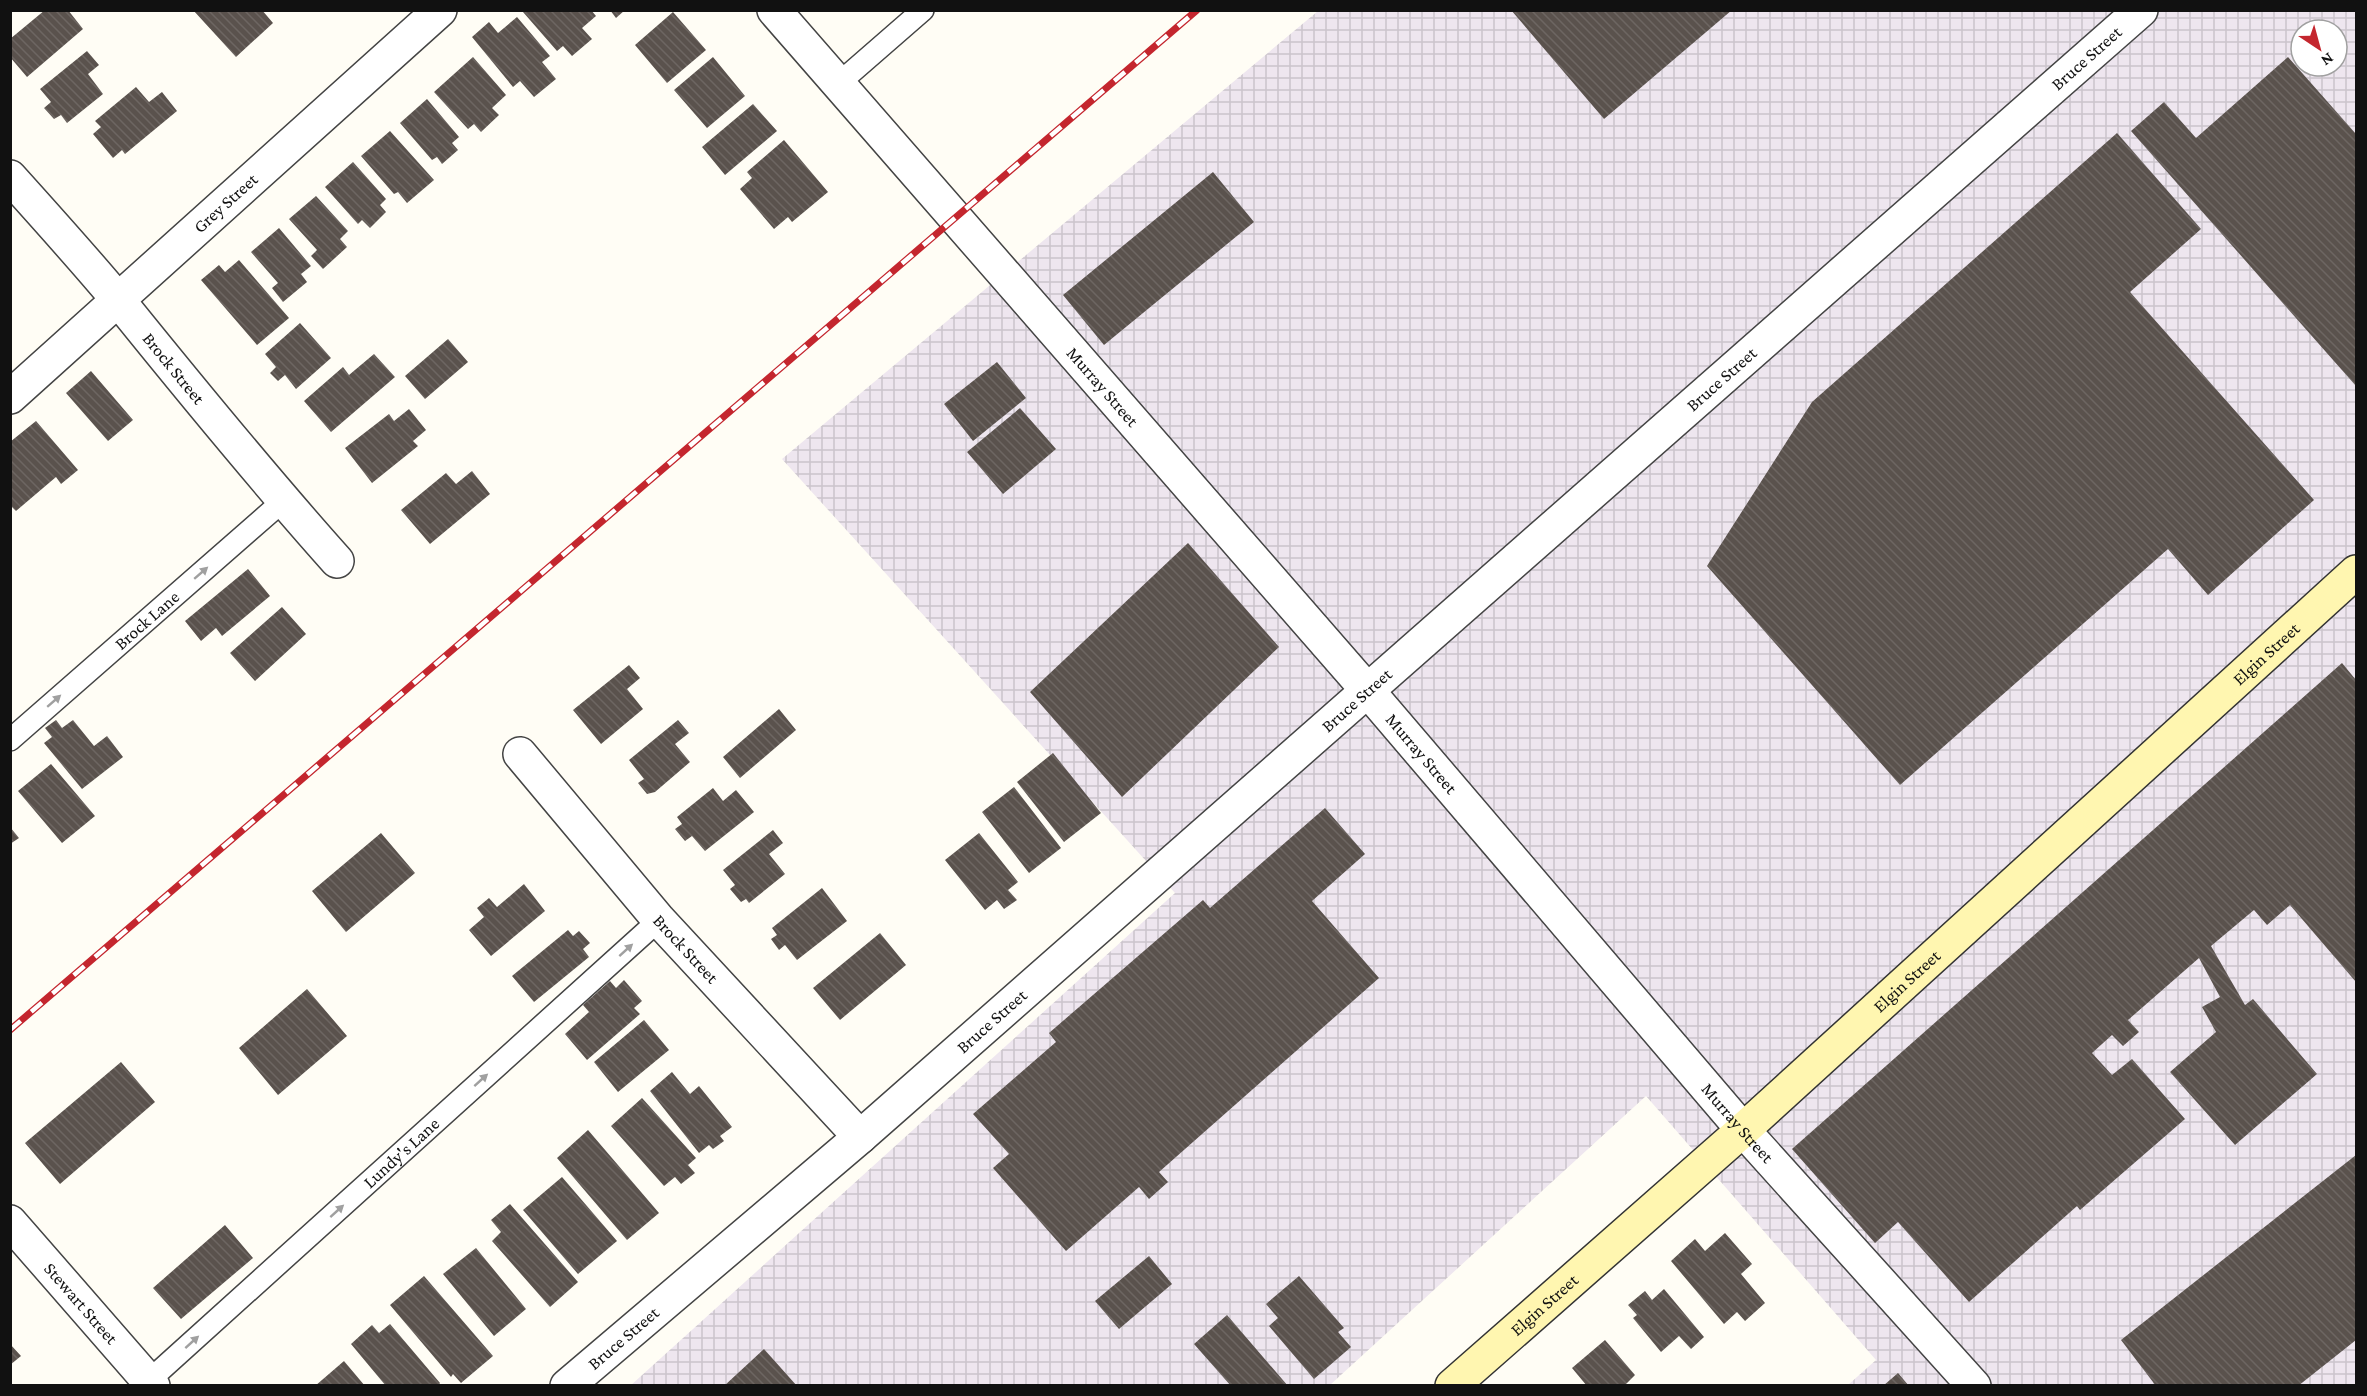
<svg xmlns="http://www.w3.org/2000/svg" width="2367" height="1396" viewBox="0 0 2367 1396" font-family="'Crimson Pro',serif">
	<defs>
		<pattern id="industrial-grid" width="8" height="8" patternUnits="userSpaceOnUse" patternTransform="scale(1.5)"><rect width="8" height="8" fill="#eee6ef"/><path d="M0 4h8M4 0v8" fill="none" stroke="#cbc4cc"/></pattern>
		<pattern id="building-back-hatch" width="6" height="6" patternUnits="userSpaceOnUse" patternTransform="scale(1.5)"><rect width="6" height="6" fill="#5a524d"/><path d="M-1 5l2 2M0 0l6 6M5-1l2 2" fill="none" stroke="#6d6662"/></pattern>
	</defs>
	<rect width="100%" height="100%" fill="#fffdf5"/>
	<!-- industrial -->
	<path fill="url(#industrial-grid)" fill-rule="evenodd" d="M1318,11h1038v1374h-508l28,-25 -230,-264 -316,289 -700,1 545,-493 -393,-434zM2301,30h36v36h-36z"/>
	<!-- building -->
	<path fill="url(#building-back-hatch)" d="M45,10h23l15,19 -56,48 -17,-20v-18z
		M193,10h69l11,13 -37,34z
		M525,10h66l5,6 -14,12 10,11 -20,17 -9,-10 -6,5 -34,-39z
		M610,10h15l-9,8z
		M1511,10h221l-128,109z
		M673,12l33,38 -39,33 -32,-38z
		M517,17l33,39 -8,6 14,17 -22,18 -14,-16 -7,6 -41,-50 17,-15 9,11z
		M87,51l12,14 -11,9 15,20 -36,29 -6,-8 -7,4 -10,-11 7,-6 -11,-13z
		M473,57l33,38 -14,13 7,7 -18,17 -7,-8 -6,5 -34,-37z
		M713,57l32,39 -38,32 -33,-38z
		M2288,57l68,77v252l-225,-255 33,-29 32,36z
		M136,87l13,15 13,-10 15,19 -52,43 -3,-4 -9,8 -20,-24 8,-7 -6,-6z
		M427,99l32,38 -7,6 6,7 -16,14 -5,-7 -5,3 -32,-37z
		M753,104l24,27 -52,44 -23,-28z
		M390,131l44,49 -27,23 -9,-11 -4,2 -33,-38z
		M2117,133l84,96 -71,63 184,208 -106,95 -40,-46 -268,236 -193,-219 105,-164z
		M784,140l44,52 -36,30 -4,-5 -14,12 -34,-40 12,-11 -5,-6z
		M353,162l33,37 -6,6 6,7 -16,16 -8,-8 -4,4 -33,-37z
		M1213,172l41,50 -150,123 -41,-50z
		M316,196l32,35 -8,8 7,8 -24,22 -12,-13 6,-6 -28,-31z
		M279,228l32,38 -10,8 6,8 -24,20 -11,-14 6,-5 -27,-31z
		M239,260l50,58 -32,27 -56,-65 18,-15 6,7z
		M300,323l31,35 -35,31 -11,-14 -7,6 -8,-8 6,-6 -11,-13z
		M448,339l20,23 -43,37 -20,-23z
		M374,354l21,23 -64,55 -27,-31 39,-34 6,8z
		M997,362l29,36 -53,43 -29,-37z
		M91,371l42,49 -25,21 -42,-48z
		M1020,408l36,41 -53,45 -36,-42z
		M409,409l17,21 -13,11 5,5 -46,37 -27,-35 44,-34 5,7z
		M36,421l42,49 -17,14 -5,-7 -40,34 -6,-6v-63z
		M472,471l18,23 -60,50 -29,-34 45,-37 10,11z
		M1188,543l91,104 -157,150 -92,-105z
		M248,569l22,27 -48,40 -6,-8 -15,13 -16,-20z
		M282,607l24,27 -51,47 -25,-28z
		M2342,663l14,17v302l-66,-77 -23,20 -13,-15 -43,36 34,59 8,-6 64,75 -82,71 -65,-73 46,-40 -14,-25 18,-10 -21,-39 -71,62 11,12 -16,14 -11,-11 -20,18 20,22 20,-16 53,60 -105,91 -3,-4 -108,96 -71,-80 -23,21 -83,-94z
		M629,665l11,13 -13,11 16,20 -42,35 -28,-34z
		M779,709l17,21 -56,48 -17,-21z
		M56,720l6,8 11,-8 21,26 13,-10 16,21 -41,32 -38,-46 8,-6 -7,-9z
		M678,720l11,13 -14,11 15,18 -35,30 -8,2 -9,-11 6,-4 -15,-19z
		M1053,753l48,60 -37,29 -47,-60z
		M51,764l44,52 -33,27 -44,-52z
		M1014,787l47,61 -32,25 -47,-61z
		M713,788l10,13 13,-11 18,22 -49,39 -13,-15 -7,5 -10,-12 7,-5 -5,-7z
		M1325,808l40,46 -53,47 67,77 -220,194 9,10 -19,17 -10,-12 -73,64 -73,-83 16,-14 -36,-40 83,-72 -7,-9 154,-133 7,8z
		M10,827l9,11 -9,6z
		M773,830l10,13 -14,11 16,20 -36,29 -3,-4 -5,3 -11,-13 5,-4 -12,-15z
		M381,833l34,40 -69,59 -34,-41z
		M979,833l39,49 -10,8 9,10 -13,9 -7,-9 -12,10 -40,-50z
		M524,884l21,27 -54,45 -22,-26 15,-13 -7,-9 12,-10 8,9z
		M822,888l25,33 -50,39 -12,-15 -6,5 -8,-11 6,-4 -5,-7z
		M568,930l5,6 6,-5 11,12 -7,6 6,8 -55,45 -22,-26z
		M880,933l26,32 -66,55 -27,-32z
		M624,980l18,21 -8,7 6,6 -53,46 -22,-26 24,-22 -6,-7 27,-24 6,7z
		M307,989l40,47 -69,59 -39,-47z
		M644,1020l25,30 -51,42 -24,-30z
		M121,1062l34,40 -95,82 -35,-41z
		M672,1072l18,22 9,-8 33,41 -12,9 4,5 -11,8 -4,-4 -10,8 -49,-62z
		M642,1098l54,60 -8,7 7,8 -14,11 -6,-7 -11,9 -53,-60z
		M588,1130l71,83 -32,27 -70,-82z
		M2356,1155v185l-58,46h-142l-35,-46z
		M562,1177l55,64 -39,33 -55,-64z
		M510,1204l68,78 -28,25 -58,-66 9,-9 -10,-12z
		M225,1225l28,33 -72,61 -28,-31z
		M1725,1233l27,31 -11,10 24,29 -20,18 -8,-9 -13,12 -53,-63 24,-22 10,12z
		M476,1248l50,61 -32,27 -51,-62z
		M1149,1256l23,28 -53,45 -24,-28z
		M424,1276l69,80 -32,27 -8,-9 -2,3 -61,-72z
		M1299,1276l45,52 -6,4 13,15 -37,32 -45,-53 9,-8 -12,-14z
		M1664,1289l40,48 -13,12 -12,-13 -18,16 -28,-34 4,-3 -9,-10 17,-14 7,9z
		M1227,1315l61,71h-57l-37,-42z
		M390,1324l50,59 -2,3h-52l-35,-42 21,-19 7,8z
		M1605,1340l30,35 -11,11h-37l-15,-18z
		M10,1344l11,12 -11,9z
		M764,1349l33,37h-73z
		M344,1361l21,25h-50z
		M1898,1373l11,13h-26z"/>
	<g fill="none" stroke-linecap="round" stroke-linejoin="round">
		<defs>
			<g id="service">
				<path d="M838,84l85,-74"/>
				<path id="s1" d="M10,740l273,-239"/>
				<path id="s2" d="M143,1386l516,-466"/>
			</g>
			<g id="minor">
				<path id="s3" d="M774,10l594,681 375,439 231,256"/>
				<path id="s4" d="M10,177c37,41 74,82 109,124 71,88 142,175 218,260"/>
				<path id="s5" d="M520,754l139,166 201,217"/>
				<path id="s6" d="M10,1222l143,164"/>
				<path id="s7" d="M567,1386l293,-249 1281,-1127"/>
			</g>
			<g id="tertiary">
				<path id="s8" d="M10,397l430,-387"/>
			</g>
			<g id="secondary">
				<path id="s9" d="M1452,1386l291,-256 613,-558"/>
			</g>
		</defs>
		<!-- service casing -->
		<use href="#service" stroke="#444" stroke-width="24"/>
		<!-- minor casing -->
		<use href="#minor" stroke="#444" stroke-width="36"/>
		<!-- tertiary casing -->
		<use href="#tertiary" stroke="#444" stroke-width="36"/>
		<!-- secondary casing -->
		<use href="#secondary" stroke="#333" stroke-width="36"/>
		<!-- service -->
		<use href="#service" stroke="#fff" stroke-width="21"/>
		<!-- minor -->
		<use href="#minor" stroke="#fff" stroke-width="33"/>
		<!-- tertiary -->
		<use href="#tertiary" stroke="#fff" stroke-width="33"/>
		<!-- secondary -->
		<use href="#secondary" stroke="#fff6b0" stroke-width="33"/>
		<defs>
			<path id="rail" d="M10,1030l1187,-1020"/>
		</defs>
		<!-- rail casing -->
		<use href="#rail" stroke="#c4262e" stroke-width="7"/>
		<!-- rail -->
		<use href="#rail" stroke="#fff" stroke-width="4.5" stroke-dasharray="14" stroke-linecap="butt"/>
	</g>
	<!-- one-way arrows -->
	<defs><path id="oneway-solid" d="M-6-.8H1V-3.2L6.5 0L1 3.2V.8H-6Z" transform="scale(1.5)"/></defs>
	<g fill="#a0a0a0">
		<use href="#oneway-solid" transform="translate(201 573) rotate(-41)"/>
		<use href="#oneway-solid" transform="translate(54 701) rotate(-41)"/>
		<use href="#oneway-solid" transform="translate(626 950) rotate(-42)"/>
		<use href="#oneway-solid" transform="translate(481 1080) rotate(-42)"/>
		<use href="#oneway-solid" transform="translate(337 1211) rotate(-42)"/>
		<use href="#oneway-solid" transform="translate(192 1342) rotate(-42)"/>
	</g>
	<g text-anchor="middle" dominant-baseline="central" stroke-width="6" stroke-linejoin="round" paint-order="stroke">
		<!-- street labels -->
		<g font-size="18" fill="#111" stroke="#fff">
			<text stroke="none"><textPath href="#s7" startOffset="2018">Bruce Street</textPath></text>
			<text stroke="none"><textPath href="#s8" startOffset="290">Grey Street</textPath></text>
			<text stroke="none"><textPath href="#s4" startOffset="252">Brock Street</textPath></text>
			<text stroke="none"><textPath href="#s7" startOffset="1532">Bruce Street</textPath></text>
			<text stroke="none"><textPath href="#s3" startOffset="500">Murray Street</textPath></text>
			<text stroke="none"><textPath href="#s1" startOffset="182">Brock Lane</textPath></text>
			<text stroke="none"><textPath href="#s9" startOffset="1095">Elgin Street</textPath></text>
			<text stroke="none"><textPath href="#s7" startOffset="1046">Bruce Street</textPath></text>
			<text stroke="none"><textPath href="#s3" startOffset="986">Murray Street</textPath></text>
			<text stroke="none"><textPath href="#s5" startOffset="256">Brock Street</textPath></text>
			<text stroke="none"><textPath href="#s9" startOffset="609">Elgin Street</textPath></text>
			<text stroke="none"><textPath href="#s7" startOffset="560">Bruce Street</textPath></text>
			<text stroke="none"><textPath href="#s3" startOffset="1472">Murray Street</textPath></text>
			<text stroke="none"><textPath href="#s2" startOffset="348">Lundy's Lane</textPath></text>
			<text stroke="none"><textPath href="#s6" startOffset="108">Stewart Street</textPath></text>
			<text stroke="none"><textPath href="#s9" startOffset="123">Elgin Street</textPath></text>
			<text stroke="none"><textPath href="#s7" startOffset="74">Bruce Street</textPath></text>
		</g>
	</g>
	<!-- border -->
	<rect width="2367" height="1396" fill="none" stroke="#111111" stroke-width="24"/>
	<!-- north arrow -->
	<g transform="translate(2319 48) rotate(144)"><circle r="28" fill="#ffffff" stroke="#a0a0a0" stroke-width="1.5"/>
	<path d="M0-4.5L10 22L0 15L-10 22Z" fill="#c4262e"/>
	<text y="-9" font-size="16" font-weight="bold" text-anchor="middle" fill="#111111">N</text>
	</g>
</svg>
